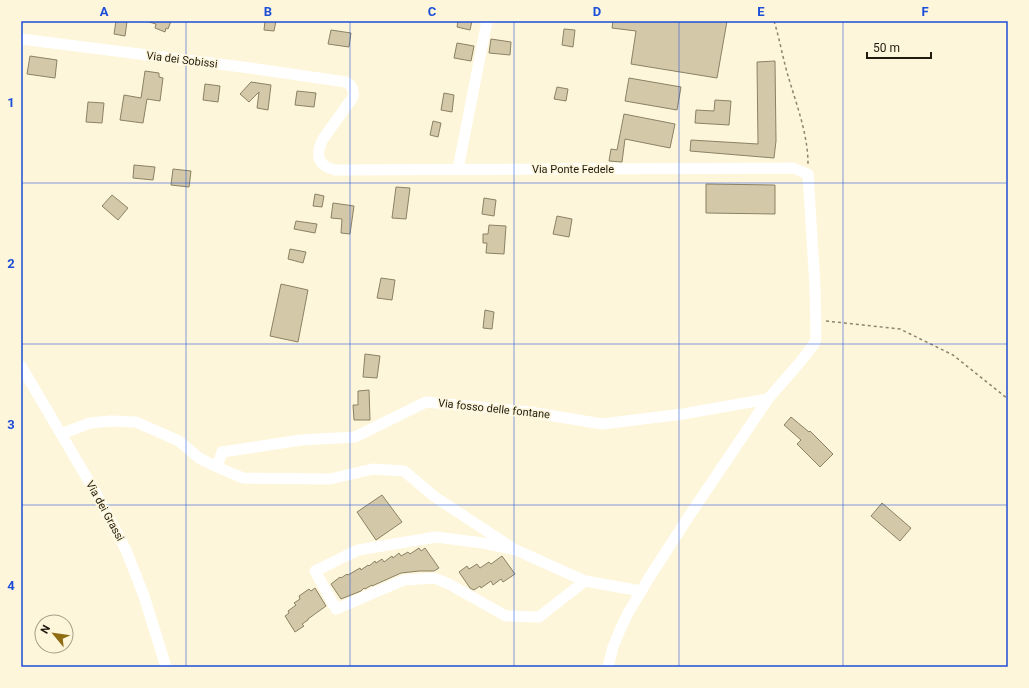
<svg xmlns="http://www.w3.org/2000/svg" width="1029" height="688" viewBox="0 0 1029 688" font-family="Roboto,sans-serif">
	<rect width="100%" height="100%" fill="#fef6db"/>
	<!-- building -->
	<path fill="#d3c9a9" stroke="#8b8163" d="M116,21l11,1 -2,14 -11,-2z
		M149,21h22l-3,8 -2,-1 -1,4 -10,-4 1,-4 -7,-2z
		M265,21h11l-2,10 -10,-1z
		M458,21h14l-2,9 -13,-3z
		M613,21h114l-10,57 -86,-14 5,-33 -24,-3z
		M564,29l11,1 -2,17 -11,-2z
		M331,30l20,3 -2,14 -21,-3z
		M491,39l20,3 -1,13 -21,-2z
		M457,43l17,3 -3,15 -17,-3z
		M30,56l27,4 -2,18 -28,-4z
		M775,61l1,80 -2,17 -84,-7 1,-11 67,4 -1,-82z
		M145,71l14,2v4l4,1 -3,23 -13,-2 -4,24 -23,-3 4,-25 17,3z
		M629,78l52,9 -4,23 -52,-9z
		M251,82l20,3 -3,25 -11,-2 2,-16 -10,10 -9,-8z
		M205,84l15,2 -2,16 -15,-2z
		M557,87l11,2 -2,12 -12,-2z
		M297,91l19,2 -2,14 -19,-2z
		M444,93l10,2 -2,17 -11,-2z
		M715,100l16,1 -2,24 -34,-2 1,-13 18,1z
		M88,102l16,1 -2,20 -16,-1z
		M624,114l51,10 -5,24 -45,-9 -3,23 -13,-1 2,-12 6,1z
		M433,121l8,2 -3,14 -8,-2z
		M134,165l21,2 -2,13 -20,-2z
		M173,169l18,2 -2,16 -18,-2z
		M706,184l69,1v29l-69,-1z
		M396,187l14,1 -4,31 -14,-1z
		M315,194l9,2 -2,11 -9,-1z
		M112,195l16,13 -10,12 -16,-14z
		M484,198l12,2 -2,16 -12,-2z
		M333,203l21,3 -4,28 -9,-1 1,-14 -11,-1z
		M557,216l15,3 -3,18 -16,-3z
		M296,221l21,3 -2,9 -21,-4z
		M489,225l17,1 -2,28 -18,-1 1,-10h-4v-9h5z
		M290,249l16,3 -3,11 -15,-4z
		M381,278l14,2 -3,20 -15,-2z
		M281,284l27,6 -10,52 -28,-6z
		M485,310l9,2 -2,17 -9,-1z
		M365,354l15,2 -3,22 -14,-1z
		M369,390l1,30h-16l-1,-15h5v-14z
		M791,417l18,15 1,-1 23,23 -13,13 -23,-23 4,-4 -17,-15z
		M382,495l20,27 -26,18 -19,-28z
		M882,503l29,25 -11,13 -29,-25z
		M419,548l2,3 4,-3 14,20 -5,3h-15l-18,2 -29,13v-1l-7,4 -1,-1 -3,3 -20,8 -10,-15 9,-7 1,1 6,-4 1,1 12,-7 1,2 7,-5 1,1 6,-5 1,2 6,-4 2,3 8,-6 1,2 6,-5 2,3 7,-4 2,2z
		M502,556l13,18 -12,8 -2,-3 -8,6 -2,-4 -10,7 -1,-2 -6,4 -4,-2 -11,-16 8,-6 2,3 8,-5 3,4 9,-6 2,2z
		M315,588l11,18 -18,13v1l-6,4 2,2 -9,6 -10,-16 4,-3 -1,-2 8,-6 -2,-2 6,-4 -1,-3 10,-7 2,2z"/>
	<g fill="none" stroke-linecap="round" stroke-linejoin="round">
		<!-- path -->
		<path stroke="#8b8571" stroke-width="1.5" stroke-dasharray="3 3" stroke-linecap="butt" d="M774,21c6,19 9,39 15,58 8,27 19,56 19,85
			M826,321l74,8 53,26 55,44"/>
		<!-- minor -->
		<path stroke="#fff" stroke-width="11" d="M21,39l229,29 96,14c6,3 8,8 7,15l-30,42c-8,16 -6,27 13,31l457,-2 15,6 7,113 1,51 -2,6 -13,17 -33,38 -79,117 -40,62 -21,35 -8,17 -7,17 -5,20
			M458,169l29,-148
			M21,366l76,129 29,55 18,46 22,71
			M61,434l29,-11 21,-2 25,1 43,19 20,17 18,9 5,-15 79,-12 54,-3 71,-35 104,10 72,12 81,-10 85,-15
			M217,467l26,11 87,1 43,-10 31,2 31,26 76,50
			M585,581l-46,36 -33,-1 -57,-32 -15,-6 -30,2 -68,29 -21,-38 43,-21 78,-13 47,6 33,7 69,31 56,10"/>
	</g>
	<!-- grid -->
	<path fill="none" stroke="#1d4ed8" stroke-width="1" stroke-opacity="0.55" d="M186,21v646M350,21v646M514,21v646M679,21v646M843,21v646M21,183h987M21,344h987M21,505h987"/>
	<g text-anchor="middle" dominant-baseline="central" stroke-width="3.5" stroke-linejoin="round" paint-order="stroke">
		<!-- street labels -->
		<g font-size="11" fill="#1f1b0f" stroke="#fef6db">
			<text transform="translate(182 60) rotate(7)">Via dei Sobissi</text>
			<text x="573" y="169">Via Ponte Fedele</text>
			<text transform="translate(494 409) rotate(6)">Via fosso delle fontane</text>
			<text transform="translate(105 511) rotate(61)">Via dei Grassi</text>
		</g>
	</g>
	<!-- border -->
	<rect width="1029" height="688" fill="none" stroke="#fef6db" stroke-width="44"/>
	<!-- north arrow -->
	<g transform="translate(54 634) rotate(299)"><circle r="19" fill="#fef6db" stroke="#a59e89"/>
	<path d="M0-3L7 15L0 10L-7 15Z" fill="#906d13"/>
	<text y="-6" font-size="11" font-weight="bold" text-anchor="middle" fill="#1f1b0f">N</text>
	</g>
	<!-- scale -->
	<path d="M867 52v6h64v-6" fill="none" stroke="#1f1b0f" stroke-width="2"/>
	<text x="873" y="52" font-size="12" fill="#1f1b0f" stroke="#fef6db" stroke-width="3" paint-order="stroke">50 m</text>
	<rect x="22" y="22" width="985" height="644" fill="none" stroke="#1d4ed8" stroke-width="1.5"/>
	<g font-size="13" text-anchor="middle" font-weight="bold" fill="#1d4ed8">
		<text x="104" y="16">A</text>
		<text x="268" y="16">B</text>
		<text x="432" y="16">C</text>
		<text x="597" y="16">D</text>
		<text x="761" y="16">E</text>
		<text x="925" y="16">F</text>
		<text x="11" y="107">1</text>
		<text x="11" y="268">2</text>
		<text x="11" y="429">3</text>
		<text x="11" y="590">4</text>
	</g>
</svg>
